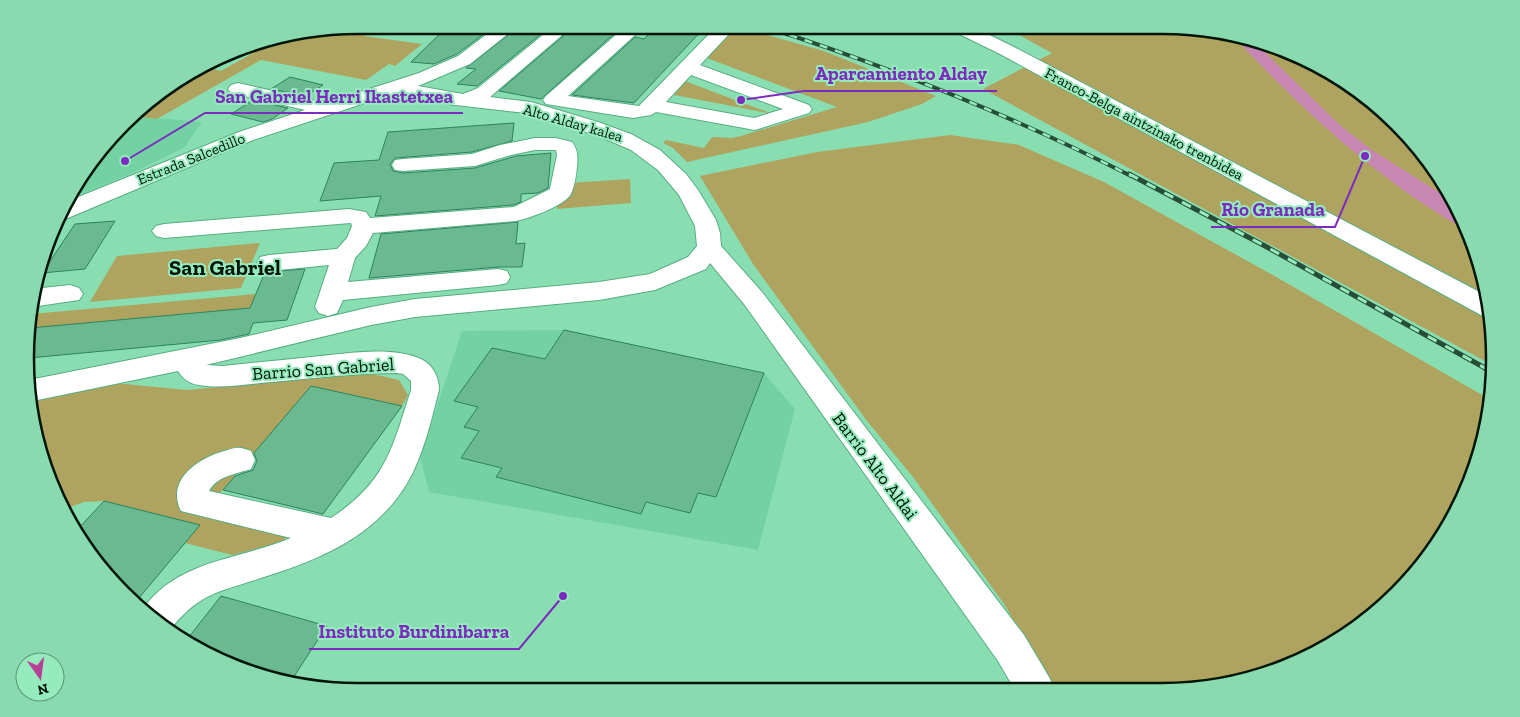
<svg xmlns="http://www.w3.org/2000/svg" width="1520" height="717" viewBox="0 0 1520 717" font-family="'Zilla Slab',serif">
	<rect width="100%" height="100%" fill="#89deb1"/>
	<!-- built -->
	<path fill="#74d2a2" d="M134,116l68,6 -18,26 -54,26 -63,26 14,-27z
		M564,330l200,43 31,36 -37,141 -329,-58 -9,-35 42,-126z"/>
	<!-- green -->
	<path fill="#afa45f" d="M358,25h20l-14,11 58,8 -27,22 -6,-2 -23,16 -105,-20 -104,59 -23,-3 21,-22 51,-27 15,4 32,-18 -14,-4 12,-6z
		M732,25l92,26 112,45 -14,8 -54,18 -181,40 -14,-14 -10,-5 3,-3 38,8 8,-11 20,1 9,-2 96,-29 -133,-50z
		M1000,25h162l65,6 62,20 58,30 51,42 41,50 31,58 19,63 5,72 -511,-277 69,-36z
		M682,80l91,34 -104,-20z
		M950,135l69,10 85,37 167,92 220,126 -2,24 -20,62 -43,76 -61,61 -76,43 -84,23 -149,1 -52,-86 -91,-127 -46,-56 -114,-157 -53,-88 117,-24z
		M630,179l1,24 -74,6 2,-13 10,-13z
		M260,243l-19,45 -151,14 27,-46z
		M256,294l-6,14 -220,20 1,-14z
		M364,372l35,8 9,15 -6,11 -91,-20 -108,127 84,24 -6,5 -49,13 -47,-12 14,-18 -95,-24 -20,1 -22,8 -34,-108v-4l75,-16 85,8z"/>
	<!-- water -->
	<path fill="#c886b2" d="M1230,33l21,6 91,88 30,23 82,52 16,30c-89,-48 -171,-125 -240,-199z"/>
	<!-- building -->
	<path fill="#6bb990" stroke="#2c835b" d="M458,25h38l-39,29 -23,10 -23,-2 33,-32 7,1z
		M521,25h31l-75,61 -20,-2 19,-15 -10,-1z
		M576,25l39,8 -74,66 -42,-8z
		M658,25h46l1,2 -71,76 -62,-8 63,-58 9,2z
		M290,77l33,8 -17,11 -35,-7z
		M253,100l35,8 -16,11 -9,3 -32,-8z
		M514,123l-2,18 -40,11 -77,6 -5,6 3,7 10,2 72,-5 41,-12 35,-3 -3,35 -10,5 -17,1v8l-8,3 -138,11 6,-20 -61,5 14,-38 45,-3 9,-28z
		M115,221l-30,48 -43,4 33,-49z
		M518,222l-2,22 9,-1 -3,24h-24l-129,11 12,-44z
		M305,269l-18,51 -34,3 -4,11 -28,6 -192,18 1,-30 220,-20 15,-36z
		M564,330l200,43 -48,124 -18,-4 -8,20 -44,-11 -5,12 -145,-37 6,-9 -41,-10 18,-27 -15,-4 14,-20 -24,-6 38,-53 53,11z
		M311,386l91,20 -79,108 -100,-24 12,-14 18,-6 4,-9 -3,-8z
		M104,501l96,24 -66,79 -11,-9 -46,-65z
		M221,596l106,30 -38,58 -58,-18 -46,-24z"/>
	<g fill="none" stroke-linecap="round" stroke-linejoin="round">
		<defs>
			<path id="minor" d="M499,25h20l-49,39 -52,22 45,8 15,-6 77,-63h19l-84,72 41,5 67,20 33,12 29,16 26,24 12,16 18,30 4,13 1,13 41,46 262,343 25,42 6,13h-40l-17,-29 -254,-357 -34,-41 -4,6 -51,21 -56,10 -184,17 -44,8 -165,40 17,1c29,-3 59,-6 88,-9 31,-3 81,-12 110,2 12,6 18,18 18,31 -7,27 -13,54 -25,80 -30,63 -89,88 -153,108 -45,15 -61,14 -93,54l-26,-22c36,-51 97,-50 149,-72l-110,-27c-15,-30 15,-51 40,-59 5,-1 13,-5 19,-4 3,0 8,2 11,3l4,9 -4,9c-15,5 -34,7 -42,22l122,27c55,-36 61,-69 80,-128v-9l-8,-7 -6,-1c-42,0 -84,5 -126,9 -23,2 -49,7 -72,3 -9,-1 -16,-6 -21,-14l-150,31 1,-22 211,-42 131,-31 44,-8 184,-17 51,-8 38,-17 9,-11 -2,-20 -16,-31 -21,-25 -27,-20 -30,-13 -75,-24 -79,-9 -49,-12 -145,48 -185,78 -11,1 9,-17 173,-70 66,-22 -74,-17 -3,-4 3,-4 7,-2 88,20 93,-30 39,-17z
				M627,25h19l-78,71 71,10 74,-76 -4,-1 -3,-4h26l2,3 -3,4 -31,33 109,40 3,4 -3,4 -54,17 -99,-18 -5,3 -18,3 -87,-14 -3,-4 3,-4zM691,75l92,34 -29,9 -88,-16z
				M946,25h23l43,21 477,251 2,21 -10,-3 -481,-261 -51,-25z
				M535,138h21l16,4c6,8 6,15 5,25 -1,9 -2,18 -6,27 -7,12 -41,24 -55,27l-143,12 -7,13 -11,12 -7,24 150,-13 9,2 3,6 -3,6 -9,2 -155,15 -6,13 -9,3 -9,-3 -4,-6 14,-42 -60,6 -9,-2 -3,-6 3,-6 9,-2 68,-6 10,-11 5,-12 -1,-3 -187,15 -8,-2 -4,-5 4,-5 8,-2 185,-15 17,3 4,6 144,-11 36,-18 7,-34 -1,-5h-21l-24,5 -36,11 -72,5 -8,-1 -3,-5 3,-5 8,-1 69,-5 28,-9z
				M70,285l9,3 4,6 -4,6 -48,7 2,-18z"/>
		</defs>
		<!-- minor casing -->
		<use href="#minor" stroke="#58ac82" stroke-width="2"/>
		<!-- minor -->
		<use href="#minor" fill="#fff" fill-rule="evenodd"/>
		<defs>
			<path id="rail-far1" d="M759,25c128,41 252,90 372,151"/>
			<path id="rail" d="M1129,174l136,72 229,127"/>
		</defs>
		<!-- rail-far1 casing -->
		<use href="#rail-far1" stroke="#264d37" stroke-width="4"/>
		<!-- rail casing -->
		<use href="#rail" stroke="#264d37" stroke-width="5"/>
		<!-- rail-far1 -->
		<use href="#rail-far1" stroke="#96ebbd" stroke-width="2.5" stroke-dasharray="8" stroke-linecap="butt"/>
		<!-- rail -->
		<use href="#rail" stroke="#96ebbd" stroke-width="3" stroke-dasharray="10" stroke-linecap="butt"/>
	</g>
	<g text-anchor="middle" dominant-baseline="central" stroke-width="4" stroke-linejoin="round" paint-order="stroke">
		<!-- far-street labels -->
		<g font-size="15" fill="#001509" stroke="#96ebbd">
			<text transform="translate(573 123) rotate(16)">Alto Alday kalea</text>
			<text transform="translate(1144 124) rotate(28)">Franco-Belga aintzinako trenbidea</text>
			<text transform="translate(191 159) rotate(-22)">Estrada Salcedillo</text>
		</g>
		<!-- street labels -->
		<g font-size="18" fill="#001509" stroke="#96ebbd">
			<text transform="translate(323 369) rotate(-4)">Barrio San Gabriel</text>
			<text transform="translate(875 466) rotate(53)">Barrio Alto Aldai</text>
		</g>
		<!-- district labels -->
		<g font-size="22" font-weight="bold" fill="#001509" stroke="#96ebbd">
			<text x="225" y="267">San Gabriel</text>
		</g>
	</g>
	<!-- crop -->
	<path d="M0 0H1520V717H0ZM358 34H1162A324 324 0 0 1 1486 358V359A324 324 0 0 1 1162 683H358A324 324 0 0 1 34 359V358A324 324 0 0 1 358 34Z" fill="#8adaaf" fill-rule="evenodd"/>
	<path fill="none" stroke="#001509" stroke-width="2.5" d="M358 34H1162A324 324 0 0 1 1486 358V359A324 324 0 0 1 1162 683H358A324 324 0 0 1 34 359V358A324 324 0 0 1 358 34Z"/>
	<!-- callouts -->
	<path fill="none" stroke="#7b2cbf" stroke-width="2" d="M741 100L804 91H997M125 161L205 113H463M1365 156L1335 227H1211M563 596L519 649H309"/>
	<g fill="#7b2cbf" stroke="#96ebbd" stroke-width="2">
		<circle cx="741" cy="100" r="5"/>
		<circle cx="125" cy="161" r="5"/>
		<circle cx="1365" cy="156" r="5"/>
		<circle cx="563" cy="596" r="5"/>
	</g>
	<g font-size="19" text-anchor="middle" font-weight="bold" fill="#7b2cbf" stroke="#96ebbd" stroke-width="4" stroke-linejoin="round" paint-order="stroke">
		<text x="901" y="80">Aparcamiento Alday</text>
		<text x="334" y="103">San Gabriel Herri Ikastetxea</text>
		<text x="1273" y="216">Río Granada</text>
		<text x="414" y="638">Instituto Burdinibarra</text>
	</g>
	<!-- north arrow -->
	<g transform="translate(40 677) rotate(166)"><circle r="24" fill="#96ebbd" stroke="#5a9575"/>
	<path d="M0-4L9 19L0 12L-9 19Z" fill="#b84198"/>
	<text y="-8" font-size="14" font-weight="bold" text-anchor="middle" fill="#001509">N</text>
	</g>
</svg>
